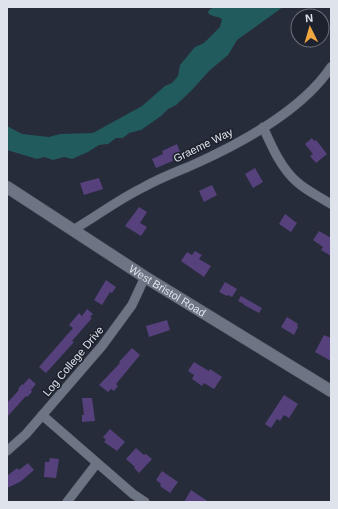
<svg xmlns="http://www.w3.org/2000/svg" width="338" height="509" viewBox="0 0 338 509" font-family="Arial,sans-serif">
	<rect width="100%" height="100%" fill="#262c39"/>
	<!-- water -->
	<path fill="#225b5d" d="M214,7h69l-46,33 -9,15 -19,16 -18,20 -15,14 -8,4 -7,7 -20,14 -12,3 -6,5h-7l-8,6 -9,1 -11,7 -16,7 -8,-2 -11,3 -9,-3 -7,2 -30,-9v-24l15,8 27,3 11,-3 33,-1 49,-27 23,-20 7,-3 6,-7 2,-11 15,-18 9,-4 16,-16 2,-8c-5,-3 -10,-2 -14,-6l1,-3z"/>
	<!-- building -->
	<path fill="#56417d" d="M312,138l2,3 2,-1 11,14 -11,9 -6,-7 3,-2 -8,-10z
		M177,144l5,13 -26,11 -4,-9 11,-5 -1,-3z
		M255,168l8,14 -10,6 -8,-14z
		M99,178l4,11 -19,6 -4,-12z
		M212,185l5,10 -13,7 -5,-11z
		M139,207l8,5 -7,11 7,4 -6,9 -16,-10z
		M285,214l12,9 -6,9 -12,-8z
		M319,231l12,7v18l-10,-6 2,-3 -10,-7z
		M195,251l7,4 -3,4 12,7 -7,11 -23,-16 6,-9 5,3z
		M106,280l10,7 -4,6 -2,-1 -8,13 -8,-5z
		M225,282l12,7 -5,8 -4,-2 -1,1 -8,-4z
		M241,296l21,12 -3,5 -15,-8v-1l-6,-3z
		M87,309l6,5 -3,3 2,1 -20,23 2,1 -28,31 -7,-6 34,-39 -4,-3 10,-12 3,3z
		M287,317l11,7 -1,2 1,1 -4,8 -13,-8z
		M167,320l3,10 -21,7 -3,-11z
		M324,335l7,3v23l-16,-9z
		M132,348l8,7 -24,29 2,2 -4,5 -3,-2 -3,3 -9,-7 21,-22 -1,-1z
		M194,362l15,9 1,-2 12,8 -8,12 -10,-6 -2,3 -10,-7 2,-4 -6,-4z
		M29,378l7,6 -5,6 1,2 -5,5 -1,-1 -19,21v-14l12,-13 -1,-1 4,-5 1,1z
		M284,395l14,9 -9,14 -5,-3 -4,6 -3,-2 -6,9 -6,-4z
		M82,398h10l3,23 -13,1v-7h2z
		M110,429l15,13 -8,9 -13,-9 2,-2 -3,-3z
		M136,448l8,7 2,-1 6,5 -13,14 -5,-5 1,-1 -9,-8z
		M50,458l9,1 -3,19 -12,-1 1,-15h4z
		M28,463l6,7 -14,12 -13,6v-12l10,-8 2,2z
		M162,471l16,11 -8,11 -10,-7 1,-2 -5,-4z
		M191,490l18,12h-25z"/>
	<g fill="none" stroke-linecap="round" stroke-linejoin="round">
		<defs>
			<path id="street" d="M263,127c9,20 18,41 34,55 10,9 23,15 34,22
				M73,230c24,-14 46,-31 71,-43 14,-8 29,-14 44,-20 48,-21 114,-56 143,-100
				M42,415l91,79 12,8
				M7,451l19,-17 76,-88 30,-41 13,-28
				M67,502l30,-39"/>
			<g id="secondary">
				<path id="s1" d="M7,187l138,90 186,114"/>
			</g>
		</defs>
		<!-- street casing -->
		<use href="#street" stroke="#454a55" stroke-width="10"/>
		<!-- secondary casing -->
		<use href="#secondary" stroke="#454a55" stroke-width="13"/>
		<!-- street -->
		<use href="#street" stroke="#6d7483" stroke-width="9"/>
		<!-- secondary -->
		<use href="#secondary" stroke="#6d7483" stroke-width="12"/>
	</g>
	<g text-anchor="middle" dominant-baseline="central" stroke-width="3.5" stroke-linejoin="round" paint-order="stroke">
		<!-- street labels -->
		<g font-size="11" fill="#dfe3eb" stroke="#1d222e">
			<text transform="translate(203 145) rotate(-26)">Graeme Way</text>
			<text stroke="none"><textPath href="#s1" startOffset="191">West Bristol Road</textPath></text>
			<text transform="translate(73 361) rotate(-50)">Log College Drive</text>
		</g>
	</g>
	<!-- border -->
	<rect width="338" height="509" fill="none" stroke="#dfe3eb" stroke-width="16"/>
	<!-- north arrow -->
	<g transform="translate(310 28) rotate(355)"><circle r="19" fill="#1d222e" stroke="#6b6f7a"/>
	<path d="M0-3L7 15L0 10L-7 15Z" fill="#f1a63f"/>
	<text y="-6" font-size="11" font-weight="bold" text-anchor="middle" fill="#dfe3eb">N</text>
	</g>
</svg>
